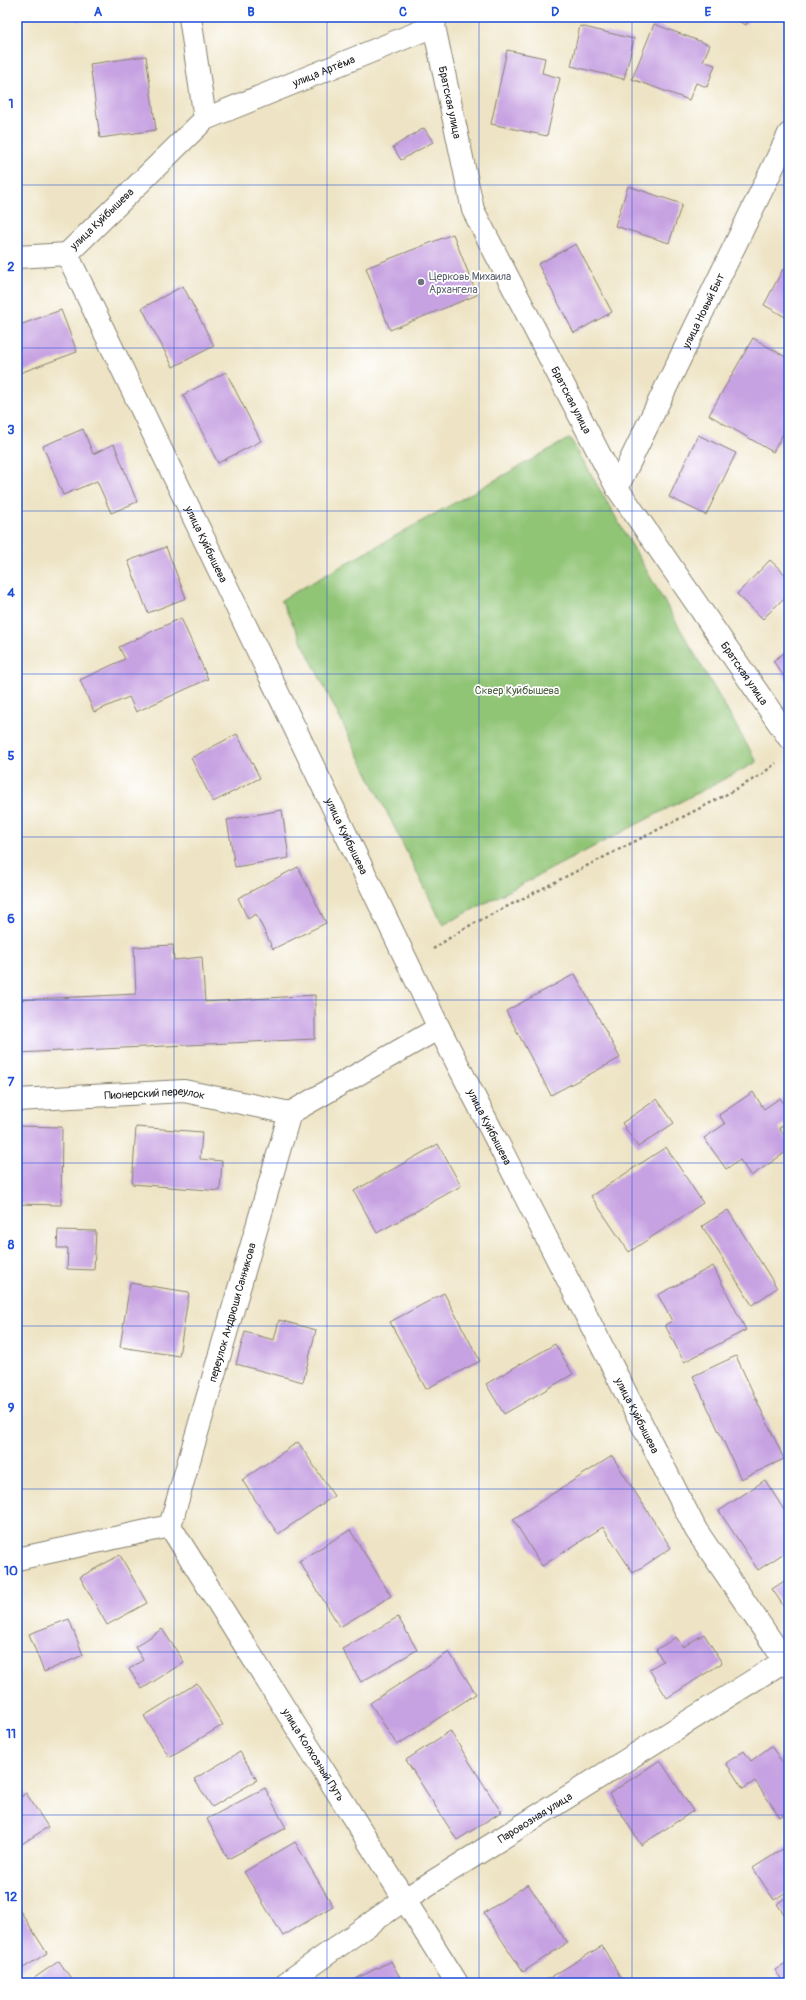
<svg xmlns="http://www.w3.org/2000/svg" width="806" height="2000" viewBox="0 0 806 2000" font-family="Pangolin,sans-serif">
	<rect width="100%" height="100%" fill="#fff"/>
	<filter id="ink" filterUnits="userSpaceOnUse"><feTurbulence type="fractalNoise" baseFrequency=".025" numOctaves="2"/><feDisplacementMap in="SourceGraphic" scale="8" xChannelSelector="R" yChannelSelector="G"/><feConvolveMatrix kernelMatrix="1 2 1 2 8 2 1 2 1" color-interpolation-filters="sRGB"/></filter>
	<filter id="wash" filterUnits="userSpaceOnUse"><feTurbulence type="fractalNoise" baseFrequency=".012" numOctaves="4" result="noise"/><feDisplacementMap in="SourceGraphic" scale="16" xChannelSelector="R" yChannelSelector="G"/><feGaussianBlur stdDeviation="0.9" result="paint"/><feColorMatrix in="noise" values="0 0 0 0 0 0 0 0 0 0 0 0 0 0 0 0 0 1.4 0 .05"/><feComposite in="paint" operator="in"/></filter>
	<g filter="url(#wash)">
		<rect width="100%" height="100%" fill="#eee4c5"/>
		<!-- green -->
		<path fill="#91c576" stroke="#567049" d="M570,438l187,324 -314,163 -162,-325z"/>
		<g id="blocks">
			<!-- building -->
			<path fill="#c7a2e2" d="M76,17h22v1l-21,3z
				M730,17h19l-3,8z
				M654,24l56,21 -7,16 12,4 -8,22 -11,-4 -7,17 -57,-21z
				M580,26l54,13 -10,40 -53,-13z
				M507,50l38,8 -3,15 18,5 -13,58 -56,-12z
				M146,56l10,74 -56,8 -10,-74z
				M424,128l9,14 -32,18 -8,-13z
				M628,186l54,18 -13,39 -54,-17z
				M453,234l24,61 -87,35 -24,-62z
				M576,244l36,68 -38,21 -36,-69z
				M783,269l6,3v47l-25,-14z
				M183,286l31,60 -41,21 -31,-59z
				M61,310l16,42 -60,22v-48z
				M753,338l36,21v64l-16,29 -64,-37z
				M226,372l35,69 -43,22 -35,-68z
				M83,429l10,25 21,-10 23,58 -26,11 -14,-32 -34,14 -20,-49z
				M698,435l38,18 -30,62 -37,-18z
				M166,547l20,51 -38,15 -20,-52z
				M770,560l19,18v15l-26,26 -26,-25z
				M181,618l27,61 -72,33 -7,-15 -35,15 -14,-32 45,-21 -6,-12z
				M789,649v34l-16,-22z
				M237,734l23,44 -47,24 -22,-44z
				M282,810l7,48 -54,9 -8,-47z
				M298,867l28,56 -53,26 -17,-35 -8,5 -10,-21z
				M173,945l1,15 28,-3 3,45 110,-7v44l-298,14v-53l119,-6 -2,-47z
				M575,974l45,84 -69,37 -45,-84z
				M753,1092l11,17 16,-11 9,13v10l-10,7 10,14v8l-38,26 -11,-16 -14,9 -22,-31 21,-14 -6,-9z
				M657,1099l17,24 -36,24 -16,-24z
				M17,1126l45,1 -1,78 -44,-1z
				M136,1127l66,5 -2,27 22,2 -2,30 -88,-7z
				M438,1144l23,42 -84,47 -23,-42z
				M666,1147l37,56 -74,49 -38,-56z
				M728,1210l49,78 -25,17 -50,-79z
				M58,1230l38,1 -2,39 -27,-1 1,-21h-11z
				M713,1266l33,64 -62,32 -19,-37 7,-4 -14,-26z
				M130,1283l59,9 -10,64 -59,-9z
				M444,1293l36,68 -54,28 -36,-67z
				M279,1320l37,10 -13,52 -67,-18 9,-32 29,8z
				M555,1344l18,30 -69,40 -18,-30z
				M736,1356l48,103 -43,20 -48,-103z
				M298,1442l36,54 -56,38 -36,-54z
				M612,1456l59,92 -38,25 -30,-46 -61,39 -29,-47z
				M765,1480l24,38v32l-31,20 -39,-59z
				M350,1530l41,66 -51,31 -41,-66z
				M120,1555l27,48 -40,22 -27,-48z
				M789,1578v36l-17,-25z
				M398,1617l19,33 -56,32 -19,-33z
				M69,1619l14,36 -39,17 -15,-38z
				M162,1629l22,33 -42,27 -13,-20 14,-9 -8,-13z
				M704,1634l18,29 -55,35 -18,-29 14,-8 -7,-11 20,-13 7,10z
				M449,1652l27,42 -79,51 -27,-42z
				M197,1683l26,42 -54,32 -25,-41z
				M450,1731l51,81 -44,28 -51,-80z
				M771,1746l18,26v39l-9,6 -25,-36 -12,8 -17,-26 18,-12 7,10z
				M240,1752l17,28 -45,27 -18,-28z
				M660,1760l33,51 -52,34 -32,-51z
				M265,1788l21,40 -58,31 -21,-40z
				M26,1793l22,34 -31,20v-47z
				M295,1842l38,64 -50,30 -39,-64z
				M789,1845v45l-15,10 -21,-32z
				M528,1884l39,59 -44,29 -39,-59z
				M789,1895v26l-12,-17z
				M17,1906l30,47 -30,19z
				M602,1946l22,37h-83z
				M59,1961l15,22h-47z
				M391,1961l12,22h-55z
				M789,1961v22h-5l-9,-13z"/>
		</g>
	</g>
	<g filter="url(#ink)">
		<use href="#blocks" fill-opacity="0" stroke="#858070" stroke-width="1"/>
		<g fill="none" stroke-linecap="round" stroke-linejoin="round">
			<defs>
				<g id="street">
					<path id="s1" d="M190,17l15,102 -138,135 372,774 257,502 93,137"/>
					<path id="s2" d="M434,26l39,184 144,278 172,250"/>
					<path id="s3" d="M205,119l229,-93 2,-9"/>
					<path d="M17,257l50,-3"/>
					<path id="s4" d="M617,488l172,-354"/>
					<path id="s5" d="M17,1100l167,-9 106,22"/>
					<path id="s6" d="M170,1526l287,457"/>
					<path id="s7" d="M17,1559l153,-33 120,-413 149,-85"/>
					<path id="s8" d="M286,1983l119,-84 384,-241"/>
				</g>
			</defs>
			<!-- street casing -->
			<use href="#street" stroke="#858070" stroke-width="24"/>
			<!-- path -->
			<path stroke="#858070" stroke-width="2.5" stroke-dasharray="3 3" stroke-linecap="butt" d="M433,949l30,-20 255,-130 43,-24 15,-12"/>
			<!-- street -->
			<use href="#street" stroke="#fff" stroke-width="22"/>
		</g>
	</g>
	<!-- grid -->
	<path fill="none" stroke="#1d4ed8" stroke-width="1" stroke-opacity="0.55" d="M174,17v1966M327,17v1966M479,17v1966M632,17v1966M17,185h772M17,348h772M17,511h772M17,674h772M17,837h772M17,1000h772M17,1163h772M17,1326h772M17,1489h772M17,1652h772M17,1815h772"/>
	<!-- markers -->
	<circle fill="#6b7280" stroke="#fff" stroke-width="1.5" cx="421" cy="282" r="4"/>
	<g text-anchor="middle" dominant-baseline="central" stroke-width="3.5" stroke-linejoin="round" paint-order="stroke">
		<!-- street labels -->
		<g font-size="11" fill="#1c1c1c" stroke="#fff">
			<text stroke="none"><textPath href="#s3" startOffset="128">улица Артёма</textPath></text>
			<text stroke="none"><textPath href="#s2" startOffset="78">Братская улица</textPath></text>
			<text transform="translate(102 219) rotate(-44)">улица Куйбышева</text>
			<text stroke="none"><textPath href="#s4" startOffset="197">улица Новый Быт</textPath></text>
			<text stroke="none"><textPath href="#s2" startOffset="402">Братская улица</textPath></text>
			<text stroke="none"><textPath href="#s1" startOffset="618">улица Куйбышева</textPath></text>
			<text stroke="none"><textPath href="#s2" startOffset="726">Братская улица</textPath></text>
			<text stroke="none"><textPath href="#s1" startOffset="942">улица Куйбышева</textPath></text>
			<text stroke="none"><textPath href="#s5" startOffset="138">Пионерский переулок</textPath></text>
			<text stroke="none"><textPath href="#s1" startOffset="1266">улица Куйбышева</textPath></text>
			<text stroke="none"><textPath href="#s7" startOffset="379">переулок Андрюши Санникова</textPath></text>
			<text stroke="none"><textPath href="#s1" startOffset="1590">улица Куйбышева</textPath></text>
			<text stroke="none"><textPath href="#s6" startOffset="270">улица Колхозный Путь</textPath></text>
			<text stroke="none"><textPath href="#s8" startOffset="299">Паровозная улица</textPath></text>
		</g>
		<!-- worship labels -->
		<g font-size="11" fill="#5b616d" stroke="#fff" text-anchor="start">
			<text x="429" y="276">Церковь Михаила<tspan x="429" dy="13">Архангела</tspan></text>
		</g>
		<!-- park labels -->
		<g font-size="11" fill="#4b6040" stroke="#fff">
			<text x="517" y="690">Сквер Куйбышева</text>
		</g>
	</g>
	<!-- margin -->
	<rect width="806" height="2000" fill="none" stroke="#fff" stroke-width="44"/>
	<rect x="22" y="22" width="762" height="1956" fill="none" stroke="#1d4ed8" stroke-width="1.5"/>
	<g font-size="13" text-anchor="middle" font-weight="bold" fill="#1d4ed8">
		<text x="98" y="16">A</text>
		<text x="251" y="16">B</text>
		<text x="403" y="16">C</text>
		<text x="555" y="16">D</text>
		<text x="708" y="16">E</text>
		<text x="11" y="108">1</text>
		<text x="11" y="271">2</text>
		<text x="11" y="434">3</text>
		<text x="11" y="597">4</text>
		<text x="11" y="760">5</text>
		<text x="11" y="923">6</text>
		<text x="11" y="1086">7</text>
		<text x="11" y="1249">8</text>
		<text x="11" y="1412">9</text>
		<text x="11" y="1575">10</text>
		<text x="11" y="1738">11</text>
		<text x="11" y="1901">12</text>
	</g>
</svg>
